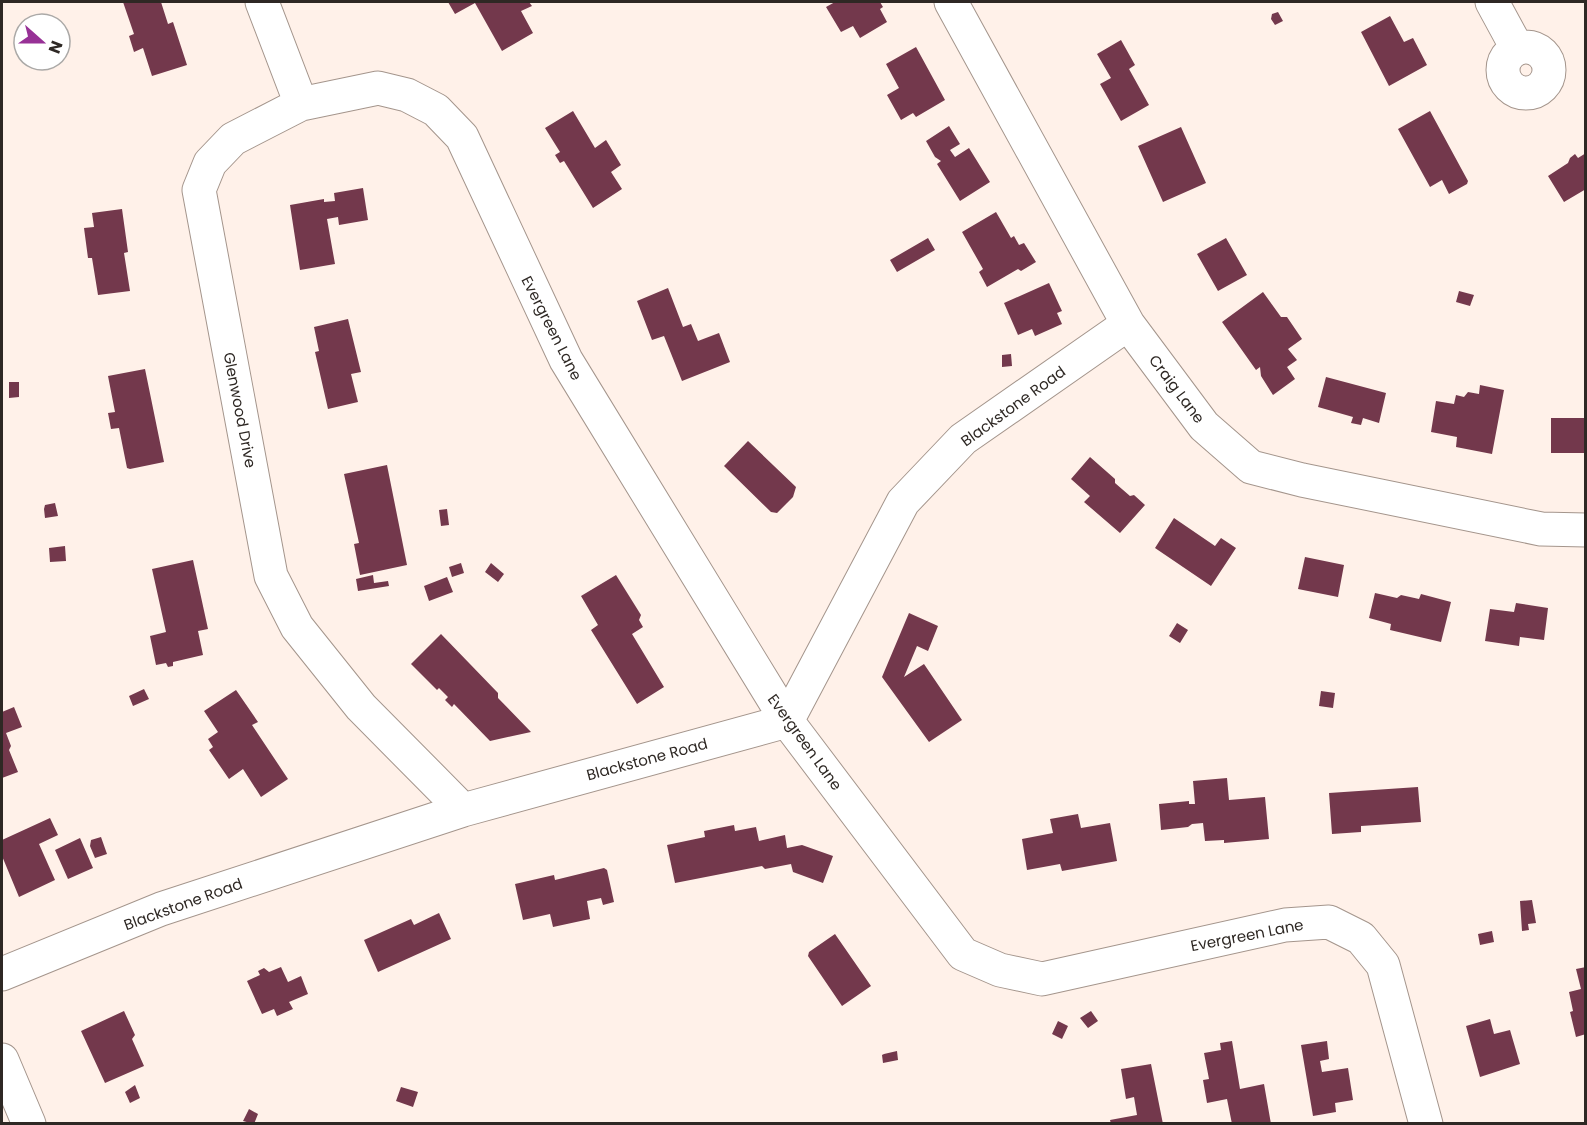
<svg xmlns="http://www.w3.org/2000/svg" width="1587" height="1125" viewBox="0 0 1587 1125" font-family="Poppins,sans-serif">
	<rect width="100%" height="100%" fill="#fff1e9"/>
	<!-- building -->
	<path fill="#73384c" d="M123,2h38l7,22 5,-2 14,43 -35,11 -9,-28 -9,4 -5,-16 5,-2z
		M448,2h81l3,4 -11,5 12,22 -31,18 -27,-48 -20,11z
		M835,2h45l3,5 -3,2 7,13 -27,16 -7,-12 -12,6 -15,-25z
		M1278,12l5,9 -8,4 -4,-6 1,-5z
		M1390,16l14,26 9,-4 14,27 -38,21 -28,-54z
		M1121,40l14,25 -6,4 20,36 -28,16 -21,-37 11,-6 -14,-24z
		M916,47l29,53 -29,17 -3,-4 -12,7 -14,-25 12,-7 -13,-24z
		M573,111l22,37 11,-8 15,25 -10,7 11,17 -29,19 -29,-47 -4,2 -5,-8 5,-3 -15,-24z
		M1430,111l38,70 -1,3 -18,10 -7,-14 -12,7 -32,-58z
		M949,126l11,18 -10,6 5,7 14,-9 21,34 -30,19 -23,-37 4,-3 -6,-4 -9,-16z
		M1181,127l25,56 -43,19 -25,-56z
		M1586,153v36l-22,13 -16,-26 20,-13 2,-5 5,-4 3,4z
		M363,188l5,32 -29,5 -1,-8 -11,2 8,45 -35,6 -10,-65 34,-6v3l11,-1 -1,-8z
		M122,209l6,43 -4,1 6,38 -32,4 -6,-37h-4l-4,-30 10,-1 -2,-14z
		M996,212l15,26 3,-2 5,9 5,-2 12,19 -15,9 -3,-2 -31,18 -8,-15 4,-3 -21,-37z
		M928,238l7,12 -38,22 -7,-12z
		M1226,238l21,37 -29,16 -21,-37z
		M1049,283l13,28 -5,2 5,11 -27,12 -3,-7 -14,6 -14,-32z
		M668,288l15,39 8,-3 7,17 21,-8 11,29 -48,19 -18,-45 -12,4 -15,-39z
		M1459,291l15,4 -4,11 -14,-4z
		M1263,292l18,25h6l15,22 -14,10 9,11 -10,7 8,12 -22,16 -12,-19 -1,-9 -4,3 -34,-48z
		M348,319l13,53 -10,2 7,28 -30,7 -13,-57 4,-1 -5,-24z
		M1011,354l1,12 -10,1v-12z
		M145,369l19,93 -34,7 -3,-1 -8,-40 -8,1 -3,-16 7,-1 -7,-36z
		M1326,377l60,16 -7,30 -16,-5 -2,7 -10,-2 2,-6 -35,-10z
		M9,382h10v15l-10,1z
		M1480,385l24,5 -12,64 -36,-7 1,-10 -26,-5 5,-31 18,3 2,-9 8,2 4,-5 11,2z
		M1551,418h35v35h-35z
		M748,441l48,46 -3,10 -16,16 -6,-1 -47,-46z
		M1090,457l25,22v4l15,13 4,-1 11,10 -25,28 -36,-31 6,-6 -19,-17z
		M387,465l20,100 -47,10 -6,-31 5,-1 -15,-69z
		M55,503l3,13 -13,2 -1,-9 1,-4z
		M447,509l2,16 -8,1 -2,-16z
		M1174,518l41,28 6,-8 15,10 -25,38 -56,-38z
		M65,546l1,15 -16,1 -1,-14z
		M1305,557l39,8 -6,32 -40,-8z
		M193,560l15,69 -10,2 5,24 -30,7v4l-5,1 -2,-4 -10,2 -6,-29 16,-4 -14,-63z
		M461,563l3,10 -12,4 -3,-10z
		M491,563l13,11 -6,8 -13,-10z
		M373,575l1,8 14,-2 1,5 -31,5 -2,-12z
		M616,575l25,40 -2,5 4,7 -11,7 32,53 -27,17 -46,-74 7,-5 -17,-29z
		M447,577l6,15 -24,9 -5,-15z
		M1375,593l22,5 4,-3 18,4 2,-5 30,8 -10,40 -51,-12 1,-6 -22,-6z
		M1516,603l32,5 -4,32 -24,-3 -1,9 -34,-5 5,-32 24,3z
		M909,613l29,13 -10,25 -11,-5 -13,31 20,-13 38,56 -33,22 -47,-65z
		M1177,623l11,7 -8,13 -11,-7z
		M441,634l57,59v5l33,34 -41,9 -36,-37 -2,3 -7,-7 3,-3 -9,-9 -2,2 -26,-26z
		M144,689l5,10 -16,7 -4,-10z
		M236,690l22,32 -6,3 36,54 -27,18 -18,-28 -14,10 -20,-29 4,-3 -5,-8 10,-7 -14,-21z
		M1321,691l14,2 -2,15 -14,-2z
		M14,707l8,20 -16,6 5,13 -2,4 9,22 -16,6v-66z
		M1227,778l2,22 36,-3 4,42 -45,4v-3l-19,1 -2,-18 -11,1 -4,3 -27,3 -2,-26 30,-3v3h6l-2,-23z
		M1418,787l3,35 -60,4v6l-29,2 -3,-41z
		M1078,814l3,14 29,-5 7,38 -55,10 -2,-7 -33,6 -5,-31 31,-6 -3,-14z
		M50,818l8,17 -19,9 16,36 -36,17 -17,-41v-16z
		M734,825l1,6 21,-4 3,14 26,-6 2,13 15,-3 31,11 -10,27 -30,-11 -2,-8 -26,5 -3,-3 -87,17 -8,-38 38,-8 -1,-6z
		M101,837l6,17 -12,4 -5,-12 1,-6z
		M80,838l13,30 -25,11 -13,-29z
		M604,868l3,2 7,32 -11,3 -2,-7 -14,3 3,18 -37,8 -3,-13 -27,6 -8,-36 39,-9 1,5z
		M1532,900l4,23 -8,1 1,6 -7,1 -2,-30z
		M439,913l12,26 -73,33 -14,-32 47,-21 3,6z
		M1492,931l2,11 -14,3 -2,-11z
		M835,934l36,52 -29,20 -34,-50 1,-4z
		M281,967l7,15 13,-6 7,18 -19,8 4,7 -16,7 -3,-7 -12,5 -15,-33 13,-6 -2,-4 6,-3 5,4z
		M1586,967v67l-10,3 -6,-25 3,-1 -4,-19 12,-3 -5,-20z
		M124,1011l11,24 -3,4 12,27 -39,17 -24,-52z
		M1091,1011l7,10 -10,7 -8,-10z
		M1490,1019l4,15 16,-4 10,34 -40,13 -14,-51z
		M1058,1021l10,5 -6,13 -10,-5z
		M1232,1041l8,48 24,-5 7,40h-39l-5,-25 -20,4 -4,-23 6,-1 -5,-26 17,-3 -1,-7z
		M1327,1041l2,18 -9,2 2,11 26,-4 5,32 -18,3 1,9 -23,4 -12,-71z
		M897,1051l1,9 -15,3 -1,-8 2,-1z
		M1151,1064l12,60h-52l-1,-4 27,-5 -3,-18 -8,2 -5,-30z
		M135,1085l5,13 -10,5 -5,-11z
		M401,1087l17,5 -5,15 -17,-6z
		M249,1109l9,5 -4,10 -11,-3z"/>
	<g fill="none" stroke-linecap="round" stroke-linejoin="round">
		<defs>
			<path id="minor" d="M262,2l39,102 -68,35 -23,24 -11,27 72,386 26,51 64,80 102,103
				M951,2l177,322 76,102 47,41 51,13 239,49 45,1
				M1492,2l25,46
				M1503 70a23 23 0 1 1 46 0a23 23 0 1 1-46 0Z
				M301,104l77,-16 29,7 29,15 26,27 104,223 221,361 176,233 37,16 42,9 243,-54 44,-3 32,16 22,27 43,159
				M2,974l159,-65 302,-99 324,-89 116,-219 60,-63 165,-115
				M2,1060l27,64"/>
		</defs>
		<!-- minor casing -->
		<use href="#minor" stroke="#a4958c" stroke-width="35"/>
		<!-- minor -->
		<use href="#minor" stroke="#fff" stroke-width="33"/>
	</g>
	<g text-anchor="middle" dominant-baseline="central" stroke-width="6" stroke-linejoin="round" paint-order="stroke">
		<!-- street labels -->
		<g font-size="15" fill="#2e2824" stroke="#fff">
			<text transform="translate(552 328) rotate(63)">Evergreen Lane</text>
			<text transform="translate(1177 389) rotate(53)">Craig Lane</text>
			<text transform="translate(1013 406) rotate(-36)">Blackstone Road</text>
			<text transform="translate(240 410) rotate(79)">Glenwood Drive</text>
			<text transform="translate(805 742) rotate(54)">Evergreen Lane</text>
			<text transform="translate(647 759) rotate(-15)">Blackstone Road</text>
			<text transform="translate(183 904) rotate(-20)">Blackstone Road</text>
			<text transform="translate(1247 935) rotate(-11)">Evergreen Lane</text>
		</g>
	</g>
	<!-- border -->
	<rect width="1587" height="1125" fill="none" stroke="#2e2824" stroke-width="6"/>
	<!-- north arrow -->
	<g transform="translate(42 42) rotate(111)"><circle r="28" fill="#ffffff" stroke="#aba9a7" stroke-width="1.5"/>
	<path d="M0-4.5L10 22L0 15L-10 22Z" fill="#973196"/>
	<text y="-9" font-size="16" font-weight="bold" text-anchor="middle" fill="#2e2824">N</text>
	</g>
</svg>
